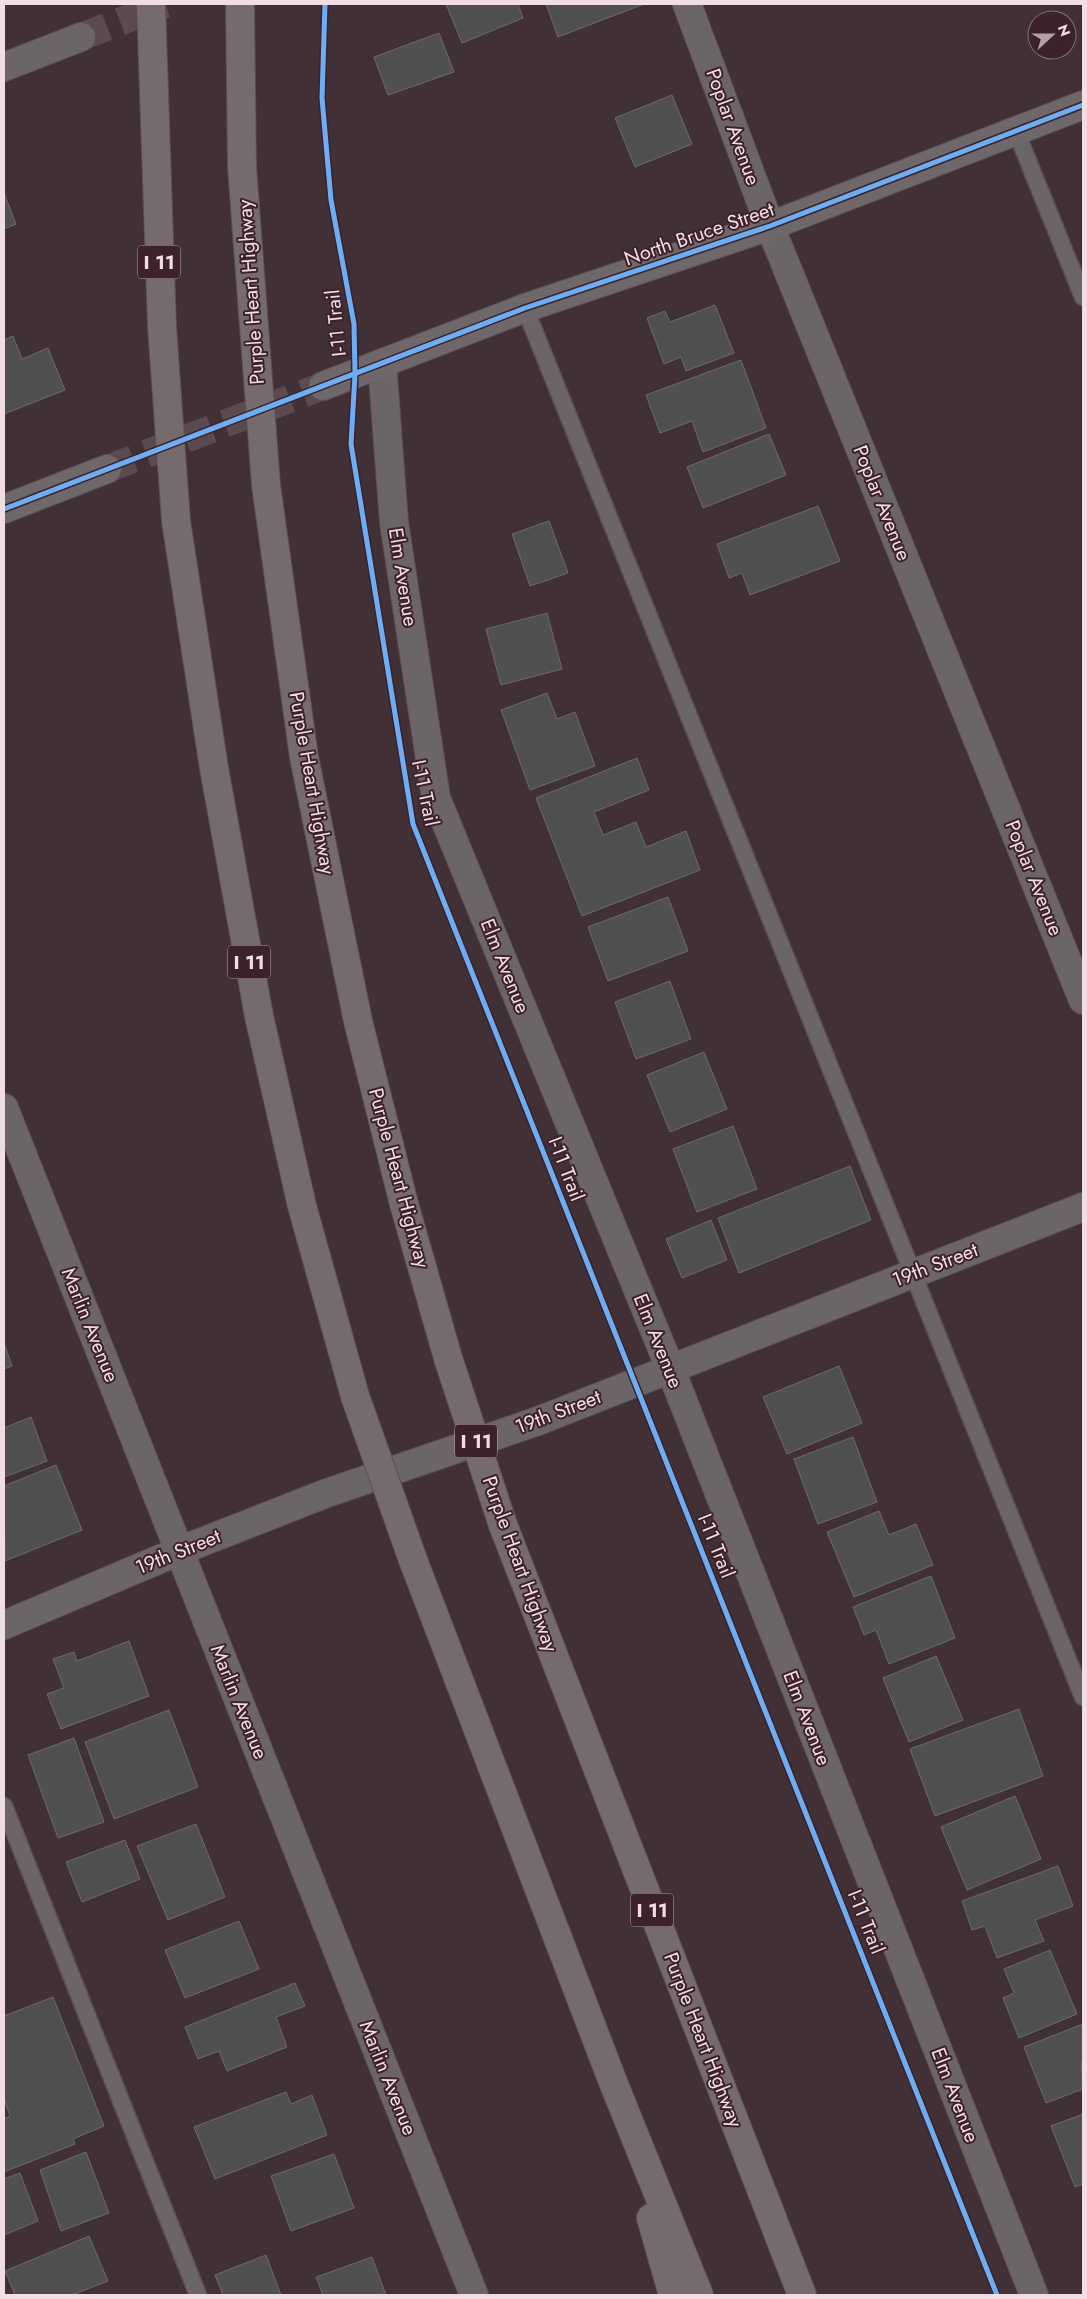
<svg xmlns="http://www.w3.org/2000/svg" width="1087" height="2299" viewBox="0 0 1087 2299" font-family="Jost,sans-serif">
	<rect width="100%" height="100%" fill="#413137"/>
	<!-- building -->
	<path fill="#505052" stroke="#6a6a6c" d="M446,4h72l5,14 -61,25z
		M546,4h98l-86,33z
		M439,33l15,39 -66,23 -14,-38z
		M672,95l20,49 -57,23 -20,-49z
		M4,193l12,31 -12,5z
		M715,305l19,48 -48,18 -5,-14 -17,7 -17,-46 18,-7 5,11z
		M13,336l9,23 26,-11 17,42 -61,24v-74z
		M741,360l25,68 -63,24 -11,-31 -32,12 -14,-38z
		M769,434l17,41 -83,33 -16,-41z
		M818,506l22,55 -90,34 -8,-22 -13,5 -12,-34z
		M549,521l19,52 -38,13 -18,-52z
		M547,613l15,56 -61,16 -15,-56z
		M547,693l10,26 18,-7 20,54 -65,24 -29,-80z
		M637,758l12,32 -55,22 9,23 33,-13 10,25 40,-16 14,39 -118,46 -46,-118z
		M668,897l20,54 -80,30 -20,-54z
		M670,981l21,58 -55,20 -21,-57z
		M704,1052l23,57 -57,23 -23,-57z
		M733,1126l24,63 -60,23 -24,-63z
		M850,1166l21,54 -132,53 -21,-55z
		M711,1220l16,40 -45,18 -16,-39z
		M4,1343l8,23 -8,3z
		M839,1366l23,57 -75,31 -24,-57z
		M31,1417l16,44 -43,16v-49z
		M853,1437l24,65 -59,22 -24,-65z
		M56,1465l26,65 -77,31 -1,-75z
		M879,1511l10,24 27,-11 17,41 -79,32 -27,-65z
		M931,1576l24,62 -66,26 -13,-34 -12,5 -11,-28z
		M129,1641l20,55 -88,33 -14,-35 17,-6 -11,-29 21,-7 3,9z
		M936,1656l27,64 -54,22 -26,-64z
		M1019,1709l24,67 -108,40 -25,-67z
		M169,1710l29,77 -84,32 -29,-77z
		M74,1738l30,84 -46,16 -30,-83z
		M1015,1796l26,63 -74,31 -26,-63z
		M196,1824l29,73 -57,23 -31,-74z
		M125,1840l15,39 -58,23 -16,-40z
		M1058,1866l15,40 -38,14 9,21 -47,17 -12,-32 -13,4 -10,-29z
		M239,1921l20,48 -74,29 -20,-48z
		M1050,1950l27,64 -58,24 -16,-40 11,-5 -10,-24z
		M295,1983l10,23 -29,11 11,30 -60,24 -8,-20 -21,8 -13,-32z
		M53,1997l51,129 -31,13 2,5 -71,28v-53l6,-3 -6,-17v-83z
		M1083,2024v39h-2l2,26 -37,14 -22,-56z
		M286,2092l5,12 21,-9 15,40 -112,44 -21,-52z
		M1083,2114v70l-8,3 -24,-61z
		M86,2152l23,61 -48,18 -21,-61z
		M334,2154l20,54 -63,23 -20,-55z
		M20,2173l18,48 -34,14v-56z
		M89,2236l19,45 -36,14h-57l-10,-24z
		M266,2255l15,40h-58l-8,-20z
		M372,2257l14,38h-63l-7,-18z"/>
	<g fill="none" stroke-linecap="round" stroke-linejoin="round">
		<!-- street-tunnel -->
		<path stroke="#5b4b51" stroke-width="28" stroke-dasharray="28 14" stroke-linecap="butt" d="M81,37l84,-33"/>
		<!-- secondary-tunnel -->
		<path stroke="#5b4b51" stroke-width="28" stroke-dasharray="28 14" stroke-linecap="butt" d="M107,469l216,-83"/>
		<defs>
			<path id="lane" d="M1016,131l67,166
				M525,308l558,1389
				M4,1806l194,489"/>
			<path id="street" d="M687,4l83,222 313,774
				M4,67l77,-30
				M382,363l12,159 42,276 234,570 364,927
				M4,1108l470,1187
				M4,1625l175,-74 148,-58 211,-72 545,-214"/>
			<path id="secondary" d="M323,386l202,-78 245,-82 313,-121
				M4,509l103,-40"/>
			<path id="highway" d="M266,485l38,272 54,264 46,183 44,154
				M176,521l38,247 45,248 43,190 53,190
				M503,1525l299,770
				M413,1560l200,522 86,213
				M651,2218l22,77"/>
		</defs>
		<!-- lane casing -->
		<use href="#lane" stroke="#5b4e54" stroke-width="19"/>
		<!-- street casing -->
		<use href="#street" stroke="#5b4e54" stroke-width="30"/>
		<!-- secondary casing -->
		<use href="#secondary" stroke="#5b4e54" stroke-width="30"/>
		<!-- highway casing -->
		<use href="#highway" stroke="#5b4e54" stroke-width="30"/>
		<!-- lane -->
		<use href="#lane" stroke="#6c6568" stroke-width="16"/>
		<!-- street -->
		<use href="#street" stroke="#6c6568" stroke-width="28"/>
		<!-- secondary -->
		<use href="#secondary" stroke="#6f686a" stroke-width="28"/>
		<!-- highway -->
		<use href="#highway" stroke="#756b6e" stroke-width="28"/>
		<defs>
			<path id="highway-bridge" d="M151,4l11,323 14,194
				M240,4l2,163 24,318
				M448,1358l55,167
				M355,1396l58,164"/>
		</defs>
		<!-- highway-bridge casing -->
		<use href="#highway-bridge" stroke="#5b4e54" stroke-width="30" stroke-linecap="butt"/>
		<!-- highway-bridge -->
		<use href="#highway-bridge" stroke="#756b6e" stroke-width="28"/>
		<defs>
			<path id="cycleway" d="M325,4l-3,94 9,102 23,124 1,50 -4,70 62,380 584,1471
				M4,509l521,-201 245,-82 313,-121"/>
		</defs>
		<!-- cycleway casing -->
		<use href="#cycleway" stroke="#3d212b" stroke-width="8"/>
		<!-- cycleway -->
		<use href="#cycleway" stroke="#6dadf4" stroke-width="5"/>
	</g>
	<g text-anchor="middle" dominant-baseline="central" stroke-width="4" stroke-linejoin="round" paint-order="stroke">
		<!-- shield labels -->
		<g fill="#3d212b" stroke="#bba5ac" stroke-width="1">
			<rect x="138" y="245.5" width="42" height="33" rx="4"/>
			<rect x="228" y="945.5" width="42" height="33" rx="4"/>
			<rect x="455" y="1424.5" width="42" height="33" rx="4"/>
			<rect x="631" y="1893.5" width="42" height="33" rx="4"/>
		</g>
		<g font-size="19" font-weight="bold" fill="#f1dee4">
			<text x="159" y="262">I 11</text>
			<text x="249" y="962">I 11</text>
			<text x="476" y="1441">I 11</text>
			<text x="652" y="1910">I 11</text>
		</g>
		<!-- street labels -->
		<g font-size="20" fill="#f1dee4" stroke="#3d212b">
			<text transform="translate(733 127) rotate(70)">Poplar Avenue</text>
			<text transform="translate(699 234) rotate(-19)">North Bruce Street</text>
			<text transform="translate(251 292) rotate(-94)">Purple Heart Highway</text>
			<text transform="translate(336 323) rotate(-96)">I-11 Trail</text>
			<text transform="translate(882 503) rotate(68)">Poplar Avenue</text>
			<text transform="translate(403 577) rotate(81)">Elm Avenue</text>
			<text transform="translate(312 783) rotate(80)">Purple Heart Highway</text>
			<text transform="translate(425 793) rotate(78)">I-11 Trail</text>
			<text transform="translate(1034 878) rotate(68)">Poplar Avenue</text>
			<text transform="translate(505 966) rotate(68)">Elm Avenue</text>
			<text transform="translate(566 1169) rotate(69)">I-11 Trail</text>
			<text transform="translate(399 1178) rotate(75)">Purple Heart Highway</text>
			<text transform="translate(935 1265) rotate(-21)">19th Street</text>
			<text transform="translate(90 1325) rotate(68)">Marlin Avenue</text>
			<text transform="translate(658 1341) rotate(68)">Elm Avenue</text>
			<text transform="translate(558 1412) rotate(-21)">19th Street</text>
			<text transform="translate(716 1546) rotate(68)">I-11 Trail</text>
			<text transform="translate(178 1552) rotate(-22)">19th Street</text>
			<text transform="translate(520 1564) rotate(70)">Purple Heart Highway</text>
			<text transform="translate(239 1702) rotate(68)">Marlin Avenue</text>
			<text transform="translate(807 1718) rotate(69)">Elm Avenue</text>
			<text transform="translate(866 1922) rotate(68)">I-11 Trail</text>
			<text transform="translate(703 2040) rotate(69)">Purple Heart Highway</text>
			<text transform="translate(388 2078) rotate(68)">Marlin Avenue</text>
			<text transform="translate(955 2095) rotate(69)">Elm Avenue</text>
		</g>
	</g>
	<!-- border -->
	<rect width="1087" height="2299" fill="none" stroke="#f1dee4" stroke-width="10"/>
	<!-- north arrow -->
	<g transform="translate(1052 35) rotate(69)"><circle r="24" fill="#3d212b" stroke="#856d75"/>
	<path d="M0-4L9 19L0 12L-9 19Z" fill="#b3a1a7"/>
	<text y="-8" font-size="14" font-weight="bold" text-anchor="middle" fill="#f1dee4">N</text>
	</g>
</svg>
